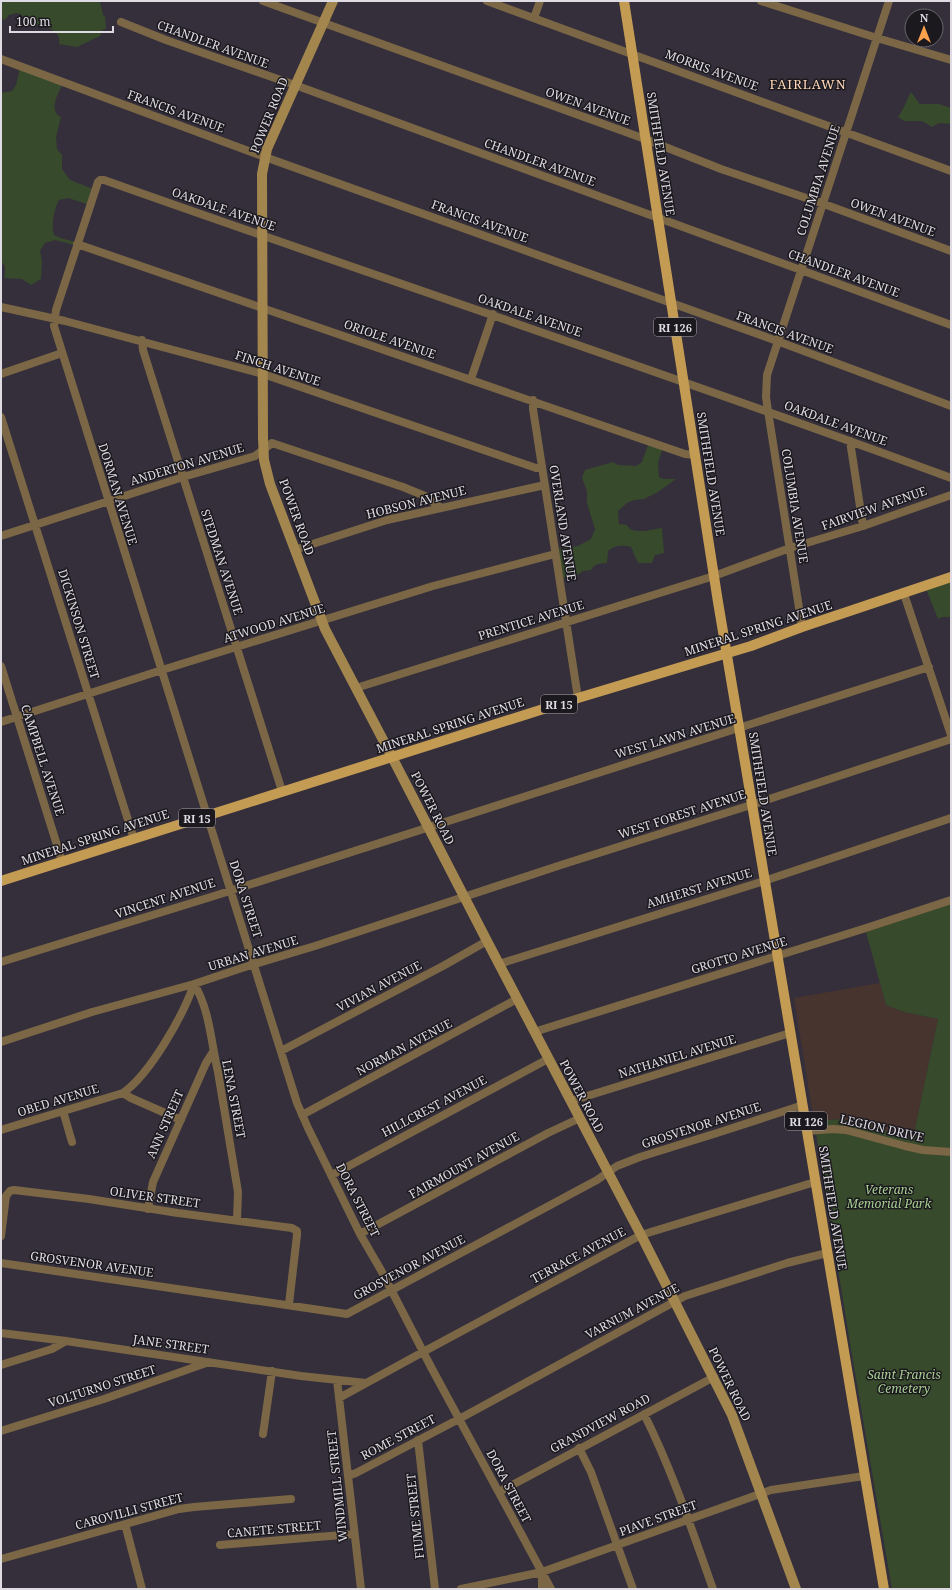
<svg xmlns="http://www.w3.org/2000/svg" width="952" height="1590" viewBox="0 0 952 1590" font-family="'Noto Serif',serif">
	<rect width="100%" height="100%" fill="#342f3b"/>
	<!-- education -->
	<path fill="#48342f" d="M880,983l6,22 18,7 34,7 -25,119 -71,-19 -28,2 -20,-123z"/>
	<!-- green -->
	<path fill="#374a2c" d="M1,1l99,1 3,13 2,1 1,13 -4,1 -2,6 -23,11 -18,-3c3,-14 -14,-18 -24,-19l-5,-5 -13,-7 -8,2 -4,5 -4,-2z
		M20,68l43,16c-5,9 -15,27 -2,33l-5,20 1,12 5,6v14l8,11 26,10 -6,15 -22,-7 -9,2c-5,10 -8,24 -5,35 7,4 16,5 24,8v3l-23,-6 -10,3 -5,8 2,10 -1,18 -10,6 -9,-6 -18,-1c1,-6 3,-13 -3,-16v-169l11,-2 4,-6z
		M911,92l9,12h19l12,4v16l-12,-1 -7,4 -10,-6h-18l-6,-4c5,-7 9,-17 13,-25z
		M649,442l14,5 -5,16 1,14 4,2h13l-18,13 -14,7 -10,1 -7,3 -9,8 1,13 8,1c5,11 25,4 35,3l2,25 -9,2 -3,8h-14l-7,-16c-8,-2 -16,-2 -23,4l-1,12c-8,1 -12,0 -16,7l-8,1 -6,4 -17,4 -4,-30 22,-3 13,-7 4,-10 -8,-26v-12l-5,-13 3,-8 28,-8 5,3 18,1 6,-4z
		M951,576v41h-9l-4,2 -13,-33z
		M951,904v685h-59l-41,-240 -37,-228 28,-2 71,19 25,-119 -34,-7 -18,-7 -20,-73z"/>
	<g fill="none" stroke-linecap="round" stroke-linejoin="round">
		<!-- street -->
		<path stroke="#7b6746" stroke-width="8" d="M263,1l382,138 76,30 103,35 127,47
			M487,1l464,170
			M761,1l116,37 74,22
			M534,18l6,-17
			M121,22l45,18 129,45 656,240
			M1,59l264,98 512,184 174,65
			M77,244l608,210 10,1
			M1,307l64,14 198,53 273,94h6
			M142,340l1,10 139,441
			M1,374l61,-21
			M471,379l22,-65
			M533,400v9l45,289
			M1,417l133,422
			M850,441l13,85
			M1,536l182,-59 72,-21 17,-13 131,44 22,9 16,12
			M294,550l93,-30 158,-35
			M904,594l47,141
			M802,627l-34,-216 -2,-14 1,-22 122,-374
			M1,666l61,195
			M356,688l358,-112 76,-28 73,-22 88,-31
			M1,722l161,-52 271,-84 122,-32
			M1,962l213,-66 715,-229
			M499,964l265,-83 187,-63
			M194,984c16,26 17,59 24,88l20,120 -1,28
			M534,1032l332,-104 85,-28
			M1,1042l91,-30 102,-28 51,-17 70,-21 249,-82 187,-59 200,-66
			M281,1051l162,-85 44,-25
			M123,1093l8,5 50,22
			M571,1101l219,-68
			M63,1111l9,31
			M302,1115l215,-116
			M1,1130l122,-37c27,-19 60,-77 71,-109
			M807,1131l26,-2 13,1 59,16 18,4 28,2
			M332,1175l216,-116
			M148,1209l5,-27 53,-119 7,-11
			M360,1234l188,-101 32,-15
			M1,1236l5,-40 4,-5 4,-1 75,9 89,14 114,15 5,3v4l-8,69
			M1,1263l346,51 250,-134 20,-14 23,-9 77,-24 86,-28
			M1,1333l65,8 235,35 65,7
			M1,1365l51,-16 14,-8
			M337,1380l24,209
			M339,1398l84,-46 218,-117 174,-53
			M644,1414c28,56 48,116 69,175
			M1,1431l103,-32 105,-37
			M263,1434l9,-63
			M418,1440l17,149
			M579,1448l12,24 42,117
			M348,1476l8,-3 103,-54 226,-123 102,-33 40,-10
			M499,1492l215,-115
			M125,1524l17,65
			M220,1545l134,-11
			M1,1559l178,-50 15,-2 97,-8
			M461,1589l81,-17 229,-82 93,-14
			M542,1589v-16
			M551,1589l-120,-222 -49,-95 -22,-38 -52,-106 -11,-25 -243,-777 2,-16 42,-128 2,-2h4c282,100 566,194 847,298"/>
		<!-- secondary -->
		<path stroke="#a3854e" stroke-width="10" d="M333,1l-66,148 -5,25 1,264 1,22 6,24 55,145 67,128 95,184 154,294 91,180 64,174"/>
		<!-- primary -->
		<path stroke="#c39b53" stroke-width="10" d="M624,1l94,601 166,987
			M1,881l577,-183 173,-52 51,-19 149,-50"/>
	</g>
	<g text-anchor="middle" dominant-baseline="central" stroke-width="3" stroke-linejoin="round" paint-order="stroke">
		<!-- shield labels -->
		<g fill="#1b191e" stroke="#a4a1a7" stroke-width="1">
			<rect x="654" y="318" width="42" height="18" rx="3"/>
			<rect x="541" y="695" width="36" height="18" rx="3"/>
			<rect x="179" y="809" width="36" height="18" rx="3"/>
			<rect x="785" y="1112" width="42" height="18" rx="3"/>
		</g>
		<g font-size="11" font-weight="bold" fill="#dedbe2">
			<text x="675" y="327">RI 126</text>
			<text x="559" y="704">RI 15</text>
			<text x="197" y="818">RI 15</text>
			<text x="806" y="1121">RI 126</text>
		</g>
		<!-- street labels -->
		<g font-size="12" fill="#dedbe2" stroke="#1b191e">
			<text transform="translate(213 44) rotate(20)">CHANDLER AVENUE</text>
			<text transform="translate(712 70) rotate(20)">MORRIS AVENUE</text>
			<text transform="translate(588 106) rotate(20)">OWEN AVENUE</text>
			<text transform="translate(176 111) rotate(20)">FRANCIS AVENUE</text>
			<text transform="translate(269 115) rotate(-68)">POWER ROAD</text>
			<text transform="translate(661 154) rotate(81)">SMITHFIELD AVENUE</text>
			<text transform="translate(540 162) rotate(20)">CHANDLER AVENUE</text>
			<text transform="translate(818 180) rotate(-72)">COLUMBIA AVENUE</text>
			<text transform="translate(224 209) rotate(19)">OAKDALE AVENUE</text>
			<text transform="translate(893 217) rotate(20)">OWEN AVENUE</text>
			<text transform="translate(480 221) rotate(20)">FRANCIS AVENUE</text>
			<text transform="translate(844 273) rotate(20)">CHANDLER AVENUE</text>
			<text transform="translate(530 315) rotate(19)">OAKDALE AVENUE</text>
			<text transform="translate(785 332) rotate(20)">FRANCIS AVENUE</text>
			<text transform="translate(390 339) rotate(19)">ORIOLE AVENUE</text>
			<text transform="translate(278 368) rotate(18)">FINCH AVENUE</text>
			<text transform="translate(836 423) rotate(20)">OAKDALE AVENUE</text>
			<text transform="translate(187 464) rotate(-17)">ANDERTON AVENUE</text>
			<text transform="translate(711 474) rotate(81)">SMITHFIELD AVENUE</text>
			<text transform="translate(118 494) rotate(73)">DORMAN AVENUE</text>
			<text transform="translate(416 502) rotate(-14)">HOBSON AVENUE</text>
			<text transform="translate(795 506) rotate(81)">COLUMBIA AVENUE</text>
			<text transform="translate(874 508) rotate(-19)">FAIRVIEW AVENUE</text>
			<text transform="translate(297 517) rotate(70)">POWER ROAD</text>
			<text transform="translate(563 523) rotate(81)">OVERLAND AVENUE</text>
			<text transform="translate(222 562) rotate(72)">STEDMAN AVENUE</text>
			<text transform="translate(531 620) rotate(-17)">PRENTICE AVENUE</text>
			<text transform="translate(274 623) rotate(-17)">ATWOOD AVENUE</text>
			<text transform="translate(79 624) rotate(73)">DICKINSON STREET</text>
			<text transform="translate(758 628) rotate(-18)">MINERAL SPRING AVENUE</text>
			<text transform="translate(450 725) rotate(-18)">MINERAL SPRING AVENUE</text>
			<text transform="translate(675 736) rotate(-17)">WEST LAWN AVENUE</text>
			<text transform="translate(43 760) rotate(72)">CAMPBELL AVENUE</text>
			<text transform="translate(763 794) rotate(81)">SMITHFIELD AVENUE</text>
			<text transform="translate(433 808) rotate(63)">POWER ROAD</text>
			<text transform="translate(682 814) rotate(-18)">WEST FOREST AVENUE</text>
			<text transform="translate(95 837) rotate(-18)">MINERAL SPRING AVENUE</text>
			<text transform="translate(699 888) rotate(-17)">AMHERST AVENUE</text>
			<text transform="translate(165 898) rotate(-18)">VINCENT AVENUE</text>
			<text transform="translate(246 899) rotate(72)">DORA STREET</text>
			<text transform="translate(253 953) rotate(-17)">URBAN AVENUE</text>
			<text transform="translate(739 955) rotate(-17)">GROTTO AVENUE</text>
			<text transform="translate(379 986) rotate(-28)">VIVIAN AVENUE</text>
			<text transform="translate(404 1047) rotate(-28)">NORMAN AVENUE</text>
			<text transform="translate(677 1056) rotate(-17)">NATHANIEL AVENUE</text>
			<text transform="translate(582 1096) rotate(62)">POWER ROAD</text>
			<text transform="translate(234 1099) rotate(79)">LENA STREET</text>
			<text transform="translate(58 1100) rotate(-17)">OBED AVENUE</text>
			<text transform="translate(434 1106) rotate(-28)">HILLCREST AVENUE</text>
			<text transform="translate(165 1124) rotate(-66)">ANN STREET</text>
			<text transform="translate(701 1125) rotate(-18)">GROSVENOR AVENUE</text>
			<text transform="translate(882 1128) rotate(13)">LEGION DRIVE</text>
			<text transform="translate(464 1165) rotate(-29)">FAIRMOUNT AVENUE</text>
			<text transform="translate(155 1197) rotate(8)">OLIVER STREET</text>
			<text transform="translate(358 1200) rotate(63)">DORA STREET</text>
			<text transform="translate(833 1208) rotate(81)">SMITHFIELD AVENUE</text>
			<text transform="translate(578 1255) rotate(-28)">TERRACE AVENUE</text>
			<text transform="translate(92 1264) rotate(8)">GROSVENOR AVENUE</text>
			<text transform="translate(409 1267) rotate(-28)">GROSVENOR AVENUE</text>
			<text transform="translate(632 1311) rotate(-28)">VARNUM AVENUE</text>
			<text transform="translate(171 1344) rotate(8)">JANE STREET</text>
			<text transform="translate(730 1384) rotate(64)">POWER ROAD</text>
			<text transform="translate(102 1386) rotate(-18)">VOLTURNO STREET</text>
			<text transform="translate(600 1423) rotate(-28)">GRANDVIEW ROAD</text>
			<text transform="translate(398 1437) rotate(-28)">ROME STREET</text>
			<text transform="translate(337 1486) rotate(-96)">WINDMILL STREET</text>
			<text transform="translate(509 1486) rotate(62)">DORA STREET</text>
			<text transform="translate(129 1511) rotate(-15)">CAROVILLI STREET</text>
			<text transform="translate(415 1516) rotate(-96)">FIUME STREET</text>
			<text transform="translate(658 1518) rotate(-20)">PIAVE STREET</text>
			<text transform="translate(274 1529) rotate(-5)">CANETE STREET</text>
		</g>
		<!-- park labels -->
		<g font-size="12" font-style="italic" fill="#a8ce93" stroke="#1b191e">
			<text x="889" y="1189">Veterans<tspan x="889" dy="14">Memorial Park</tspan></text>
			<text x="904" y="1374">Saint Francis<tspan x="904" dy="14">Cemetery</tspan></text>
		</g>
		<!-- neighbourhood labels -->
		<g font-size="13" letter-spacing="1" fill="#fdd6b7" stroke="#1b191e">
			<text x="808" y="84">FAIRLAWN</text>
		</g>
	</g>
	<!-- border -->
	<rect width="952" height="1590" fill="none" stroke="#dedbe2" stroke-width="4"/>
	<!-- north arrow -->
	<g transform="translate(924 28)"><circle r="19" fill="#1b191e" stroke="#69676c"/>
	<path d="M0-3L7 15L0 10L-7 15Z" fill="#f9a04c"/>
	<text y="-6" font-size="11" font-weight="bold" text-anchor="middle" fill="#dedbe2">N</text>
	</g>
	<!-- scale -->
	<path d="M10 26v6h103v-6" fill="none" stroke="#dedbe2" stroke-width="2"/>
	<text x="16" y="26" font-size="12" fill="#dedbe2" stroke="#1b191e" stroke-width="3" paint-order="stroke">100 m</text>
</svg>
